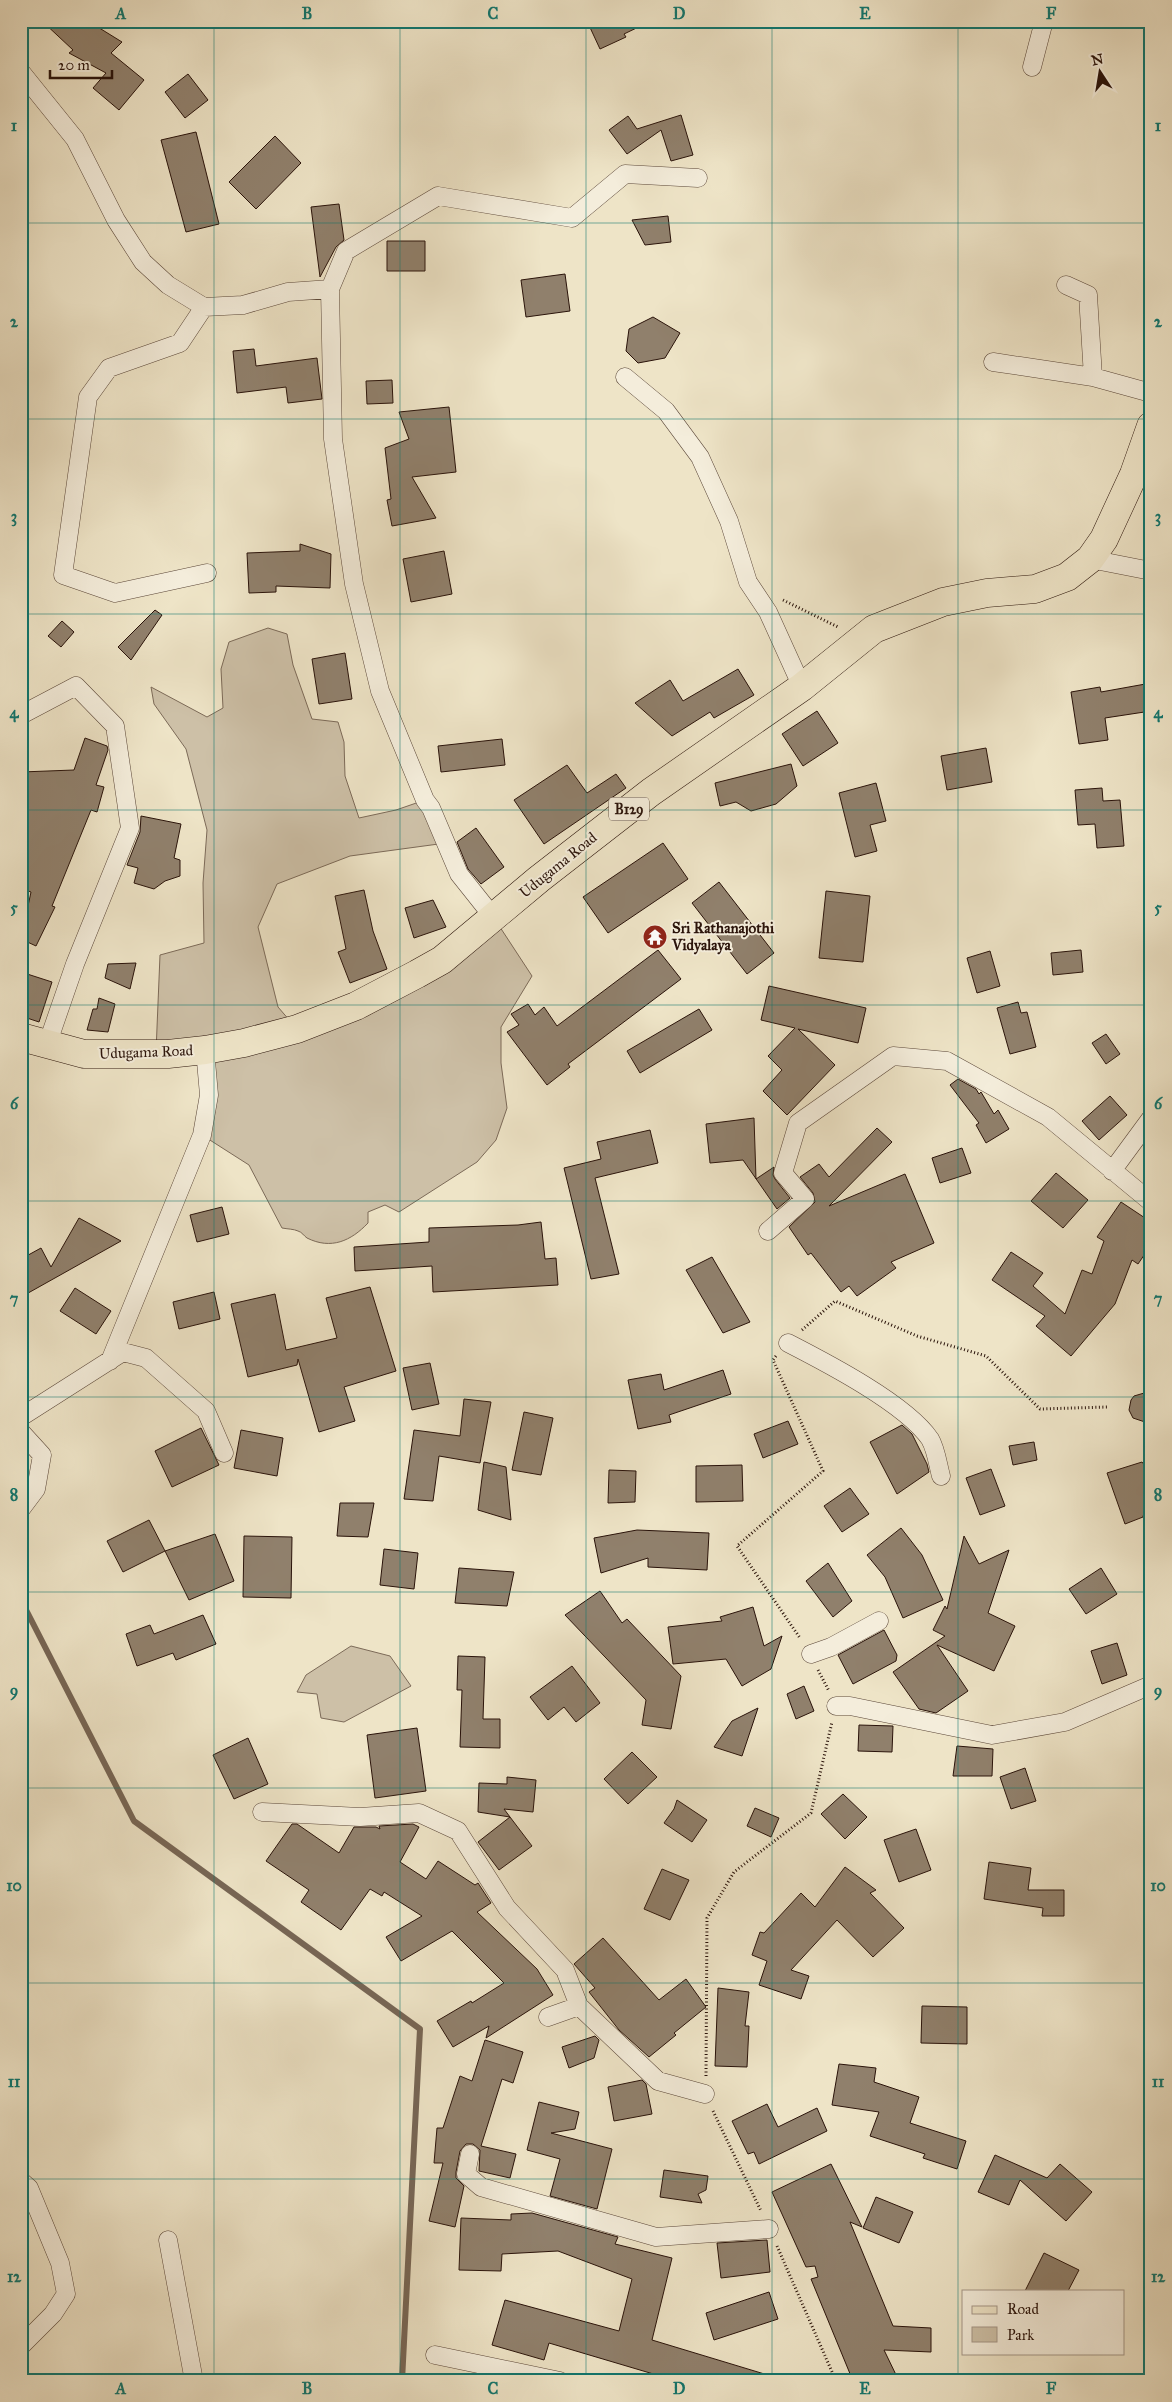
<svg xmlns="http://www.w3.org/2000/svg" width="1172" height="2402" viewBox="0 0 1172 2402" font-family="'IM FELL Great Primer',serif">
	<rect width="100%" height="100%" fill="#eee4c7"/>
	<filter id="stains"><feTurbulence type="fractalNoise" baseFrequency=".004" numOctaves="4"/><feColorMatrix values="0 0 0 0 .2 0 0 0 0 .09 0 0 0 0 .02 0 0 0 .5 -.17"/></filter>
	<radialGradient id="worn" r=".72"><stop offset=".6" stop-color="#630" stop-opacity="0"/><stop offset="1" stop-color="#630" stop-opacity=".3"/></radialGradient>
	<!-- green -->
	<path fill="#cdc0a7" stroke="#7c6a58" d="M268,628l19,6 6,31 19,54 26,3 6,20 1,34 14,42 37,-8 29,-10 21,43 -96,13 -73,28 -19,43 20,80 19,22 197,-111 38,58 -31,51v36l6,45 -11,32 -19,22 -78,50 -14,-7 -17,7v11c-17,18 -37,27 -61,15 -3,-2 -5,-6 -9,-7 -4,-2 -11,-2 -16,-3l-33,-63 -47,-30 3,-85 -49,2 4,-97 44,-12 -1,-60 4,-53 -21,-81 -32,-45 -3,-17 56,30 16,-9 -2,-39 8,-27z
		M351,1646l39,10 21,30 -67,36 -23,-4 -4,-24 -20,-2 9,-17z"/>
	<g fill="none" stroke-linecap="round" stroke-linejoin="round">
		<!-- stream -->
		<path stroke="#765" stroke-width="6" d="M21,1600l113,221 286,208 -18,352"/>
	</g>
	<!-- building -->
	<path fill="#90806c" stroke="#2a130a" d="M42,21h46l34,21 -11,11 33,27 -25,30 -26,-22 13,-15 -37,-20 4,-3z
		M587,21h64l-27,13 2,3 -26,12z
		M188,74l20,26 -23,18 -20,-26z
		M681,115l12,40 -22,6 -10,-31 -34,24 -18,-24 19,-14 9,13z
		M196,132l23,92 -33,8 -25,-92z
		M275,136l26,27 -45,46 -27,-27z
		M339,204l5,36 -8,7 -16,30 -9,-70z
		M668,216l3,26 -26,3 -13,-25z
		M387,241h38v30h-38z
		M565,274l5,37 -44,6 -5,-37z
		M653,317l27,16 -15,25 -27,5 -12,-12 3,-22z
		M254,349l2,17 61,-8 5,41 -34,4 -2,-16 -49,6 -4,-42z
		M392,380l1,23 -26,1 -1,-23z
		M449,407l7,65 -44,5 24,41 -44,8 -5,-26 4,-1 -6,-51 24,-9 -10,-27z
		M300,544l31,10 -1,34 -54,-2v6l-27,1 -2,-40 53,-2z
		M444,551l8,43 -41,8 -8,-43z
		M155,610l7,5 -31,45 -13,-13z
		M62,621l12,11 -13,15 -13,-11z
		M345,653l7,46 -33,5 -7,-45z
		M738,669l16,26 -40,23 -4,-6 -38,24 -37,-33 35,-23 13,21z
		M1151,683v28l-46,7 3,22 -29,4 -8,-52 29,-5 1,5z
		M817,711l21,32 -35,23 -21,-32z
		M85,738l22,8 1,4 -12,35 8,2 -7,25 -6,-2 -39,96 3,1 -19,39 -15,-7 10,-47 -10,-4v-116l53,-2z
		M502,739l3,26 -64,7 -3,-26z
		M986,748l6,34 -45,8 -6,-34z
		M791,764l6,22 -21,18 -25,7 -15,-9 -16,4 -5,-23z
		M567,765l20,28 29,-19 10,14 -82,56 -30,-44z
		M876,783l10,38 -16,4 7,26 -22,6 -16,-64z
		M1102,788l1,13 17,-1 4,46 -27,2 -2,-24 -17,1 -3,-35z
		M141,816l40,8 -7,34 6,2v16l-15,5 -11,8 -20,-6 4,-15 -11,-3 13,-33z
		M476,828l28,39 -23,17 -13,-15 -11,-27z
		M663,843l25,36 -80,54 -25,-36z
		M719,882l55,71 -27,21 -55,-71z
		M364,890l9,41 14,38 -37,14 -12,-31 8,-3 -11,-53z
		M826,891l44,5 -7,66 -44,-4z
		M433,900l13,27 -32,11 -9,-30z
		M658,950l23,29 -113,85 2,3 -23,18 -40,-53 12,-7 -8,-11 17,-10 7,11 9,-8 13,19z
		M1081,950l2,22 -30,3 -2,-22z
		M990,951l10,35 -23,7 -10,-35z
		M136,963l-6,26 -25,-11 3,-14z
		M21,972l31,10 -13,40 -18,-6z
		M769,986l97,22 -8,35 -60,-14 37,36 -48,50 -24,-24 19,-21 -14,-14 27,-28 -34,-8z
		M99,998l16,6 -7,28 -21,-2 6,-21h4z
		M1018,1002l3,11 6,-1 9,35 -26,7 -13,-46z
		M699,1009l13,21 -72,43 -13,-22z
		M1106,1034l14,20 -14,10 -14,-21z
		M958,1079l18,10 3,5 2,-2 13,22 4,-4 11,19 -23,14 -10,-18 3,-2 -29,-38z
		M1110,1096l17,19 -28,25 -17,-19z
		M754,1118l2,61 18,-12 -1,8 2,4 15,19 -13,11 -34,-49 -33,3 -4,-39z
		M877,1128l15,14 -63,64 76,-32 29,69 -43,19 5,6 -39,28 -8,-10 -8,6 -30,-39 -3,2 -19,-28 26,-25 -2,-9 -13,-16 19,-13 10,13z
		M650,1130l8,33 -63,15 24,96 -28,5 -27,-111 37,-9 -4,-17z
		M962,1148l9,25 -31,10 -8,-25z
		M1056,1173l32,27 -25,28 -32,-27z
		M1121,1202l30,20v23l-13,19 -6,-4 -17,44 -44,52 -35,-30 9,-10 -53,-36 19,-28 32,21 -10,13 32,28 17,-44 10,4 12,-33 -7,-4z
		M222,1207l7,27 -32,8 -7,-27z
		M79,1218l42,23 -100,56v-38l20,-11 10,19z
		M541,1222l4,37 11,-1 2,27 -125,7 -1,-26 -77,5 -1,-24 75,-5v-14l89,-3z
		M712,1257l38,65 -27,11 -37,-63z
		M370,1287l26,84 -52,16 11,34 -36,11 -21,-73 -1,6 -49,12 -17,-73 44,-10 11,56 51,-12 -11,-40z
		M75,1288l36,23 -15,23 -36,-23z
		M214,1292l6,27 -41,10 -6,-27z
		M430,1363l9,41 -27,6 -9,-42z
		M723,1370l8,24 -62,21 2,7 -33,7 -10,-49 33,-6 3,16z
		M1151,1391v33l-18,-6 -4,-8 2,-10 3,-4z
		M464,1399l27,3 -11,61 -41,-7 -6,45 -29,-2 10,-69 46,6z
		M524,1412l29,6 -12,57 -29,-5z
		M788,1421l10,23 -35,14 -9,-24z
		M902,1425l10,9 15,30 2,8 -32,22 -27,-52z
		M201,1428l18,37 -47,22 -17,-36z
		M241,1430l42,8 -6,38 -43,-8z
		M1034,1442l3,18 -24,5 -4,-19z
		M484,1462l22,5 5,53 -33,-10z
		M1142,1462l4,5 5,-1v42l-6,-1 -2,10 -18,7 -18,-51z
		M742,1465l1,36 -47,1v-36z
		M991,1469l14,37 -25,9 -14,-37z
		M609,1470l27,1 -1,31 -27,1z
		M850,1488l19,26 -27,18 -18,-26z
		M340,1503h34l-6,34 -31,-1z
		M149,1520l16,31 -42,21 -16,-31z
		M901,1528l21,27 21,45 -40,18 -18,-41 -18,-22z
		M637,1530l72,3 -2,37 -59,-3v-9l-47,15 -7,-35z
		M215,1534l19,47 -45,19 -24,-49z
		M244,1536l48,1 -1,61 -48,-1z
		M964,1536l15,28 30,-14 -21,63 27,13 -21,45 -57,-26 31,46 -32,22 -17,-4 -26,-37 52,-36 -12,-6 12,-24 2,3z
		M384,1549l34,4 -4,36 -34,-4z
		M828,1563l24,38 -19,16 -27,-36z
		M459,1568l55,4 -7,34 -52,-3z
		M1101,1568l16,26 -31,20 -17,-25z
		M600,1591l22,32 5,-4 54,57 -10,53 -29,-4 4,-25 -81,-85z
		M753,1607l11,39 18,-10 -11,33 -29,17 -16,-27 -53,5 -5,-37 54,-6 -2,-4z
		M203,1615l13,29 -40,16 -3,-7 -36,13 -11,-32 24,-9 4,9z
		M884,1630l13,25 -1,6 -43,23 -15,-29z
		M1117,1643l10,32 -25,9 -11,-33z
		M458,1656l27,1 -2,62h17v29l-40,-1 2,-57h-5z
		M572,1666l28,37 -24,19 -12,-15 -16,13 -18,-23z
		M804,1686l10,25 -18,8 -9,-25z
		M758,1708l-16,48 -28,-9 18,-26z
		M859,1725l34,1 -1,26 -34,-1z
		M417,1728l9,63 -51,7 -8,-63z
		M248,1738l20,46 -34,15 -21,-44z
		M957,1746l36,3 -1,27h-39z
		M632,1752l25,25 -29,27 -24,-25z
		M1025,1768l11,33 -25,8 -11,-32z
		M507,1777l29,3 -3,32 -29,-3 6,8 -32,-5 1,-29 28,1z
		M843,1794l24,23 -22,22 -24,-25z
		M677,1800l30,20 -15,22 -28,-19 10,-14z
		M755,1808l24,10 -8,19 -24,-11z
		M510,1817l22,29 -33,24 -21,-28z
		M292,1824h5l42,29 15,-26h22l4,2 -1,-3 34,-2 6,3 -19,35 26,17 12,-18 37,24 3,-2 13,20 -14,9 60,57 16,26 -67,43 3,-12 -36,21 -16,-26 34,-20 1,2 32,-20 -52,-52 -51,30 -15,-24 36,-21 -38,-24 -2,4 -12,-7 -29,41 -40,-28 8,-12 -43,-29z
		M916,1829l15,41 -32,12 -15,-42z
		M989,1862l42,6 -3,22h36v26h-22l1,-8 -59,-9z
		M845,1867l31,23 -6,3 34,35 -31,29 -36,-37 -46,50 18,6 -8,23 -42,-14 8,-24 -15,-6 8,-23 4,1 37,-40 14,14z
		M662,1869l27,11 -19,40 -26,-11z
		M603,1938l56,62 27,-21 20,28 -32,26 2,2 -27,22 -30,-27 -30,-38 6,-4 -21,-24z
		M718,1988l31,4 -4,34h4l-2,41 -32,-1z
		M922,2006l45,1v37l-46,-1z
		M595,2036l4,4 -5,18 -25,10 -7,-21z
		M485,2040l38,12 -10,31 -11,-4 -21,67 35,8 -6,24 -31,-7 1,-21 -7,-6h-7l-6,7 -4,21v6l8,8 -9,41 -26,-6 14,-58h-9l3,-35h6l17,-52 12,5z
		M839,2064l37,4 -2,14 45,15 -9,26 56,18 -9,28 -34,-11 2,-4 -55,-18 9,-24 -47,-7z
		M642,2080l4,4 6,30 -38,7 -6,-34z
		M539,2102l40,10 -4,17 -24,4 61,16 -15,60 -47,-13 10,-37 -33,-9z
		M767,2104l11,23 39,-19 10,23 -68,33 -5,-12 -6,2 -16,-33z
		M995,2155l52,23 13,-14 32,28 -26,29 -46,-41 -11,25 -31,-13z
		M831,2164l31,63 -12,-5 43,104 38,2v24l-47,-2 15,31h-46l-42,-102 7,-2 -3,-11 -9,1 -34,-75z
		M664,2170l44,6 -2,14 -8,4 4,9 -42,-6z
		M876,2197l37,15 -14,31 -36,-15z
		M532,2213l86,24 -3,7 57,14 -20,82 119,36v5h-94l-128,-38 -5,17 -52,-15 13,-45 114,31 13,-52 -74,-28 -56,3 -1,17 -42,-1 2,-52 50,2v-6z
		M767,2240l3,32 -49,6 -4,-35z
		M1044,2253l35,17 -11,21h-43z
		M769,2292l9,27 -64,21 -8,-27z"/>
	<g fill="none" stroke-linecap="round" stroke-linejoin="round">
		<defs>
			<path id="street" d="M1032,67l12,-46
				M21,72l54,67 41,81 27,42 25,23 36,22 39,-2 45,-13 42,-3
				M1066,285l22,10 5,82 58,16
				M204,307l-24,36 -71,25 -21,29 -25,178 52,18 92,-20
				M993,362l100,15
				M625,377l41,34 34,46 29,64 19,61 20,30 34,75
				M1090,559l61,12
				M21,715l55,-29 39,40 15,102 -55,136 -28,81
				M494,918l-35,-44 -28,-66 -6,-8 -45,-109 -26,-107 -21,-145 -3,-150 16,-38 92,-55 134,22 53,-44 73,4
				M1112,1171l39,-53
				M768,1231l37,-32 -22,-26 15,-50 95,-67 54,5 101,56 103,85
				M788,1343c39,20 118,61 142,96 6,10 8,26 11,37
				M110,1361l92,-226 7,-40 -4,-45
				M21,1417l102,-65 23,6 60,53 18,42
				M21,1432l21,23 -6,34 -15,20
				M811,1654l20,-7 48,-26
				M836,1706h14l142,29 73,-13 86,-37
				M262,1812l98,5 59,-4 39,18 49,77 58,62 14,36
				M548,2017l31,-11 79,75 47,13
				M470,2154l-4,20 15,13 175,50 113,-8
				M21,2181l8,7 31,75 6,31 -13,20 -32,32
				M168,2240l26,141
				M435,2355l125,26"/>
			<path id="primary" d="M21,1037l63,17h84l37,-4 39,-7 53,-14 59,-23 61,-32 25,-14 97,-81 112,-87 151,-105 72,-58 69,-27 44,-9 48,-4 32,-12 23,-18 14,-20 30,-65 17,-48"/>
		</defs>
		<!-- street casing -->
		<use href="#street" stroke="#5b4739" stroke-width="19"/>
		<!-- primary casing -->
		<use href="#primary" stroke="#2a130a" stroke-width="29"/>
		<!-- path -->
		<path stroke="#2a130a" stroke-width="3" stroke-dasharray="1 2.5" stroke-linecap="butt" d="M783,600l55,27
			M802,1330l33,-29 82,35 69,20 54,53 67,-2
			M776,1356l-3,4 50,111 -86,75 63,92
			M818,1670l11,21
			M706,2076l1,-158 27,-46 77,-59 21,-91
			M713,2111l48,100
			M777,2246l59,135"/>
		<!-- street -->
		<use href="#street" stroke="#f4eddb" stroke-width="18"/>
		<!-- primary -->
		<use href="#primary" stroke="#eee4c7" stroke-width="28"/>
	</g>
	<!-- grid -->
	<path fill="none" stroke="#0f766e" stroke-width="1" stroke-opacity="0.55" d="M214,21v2360M400,21v2360M586,21v2360M772,21v2360M958,21v2360M21,223h1130M21,419h1130M21,614h1130M21,810h1130M21,1005h1130M21,1201h1130M21,1397h1130M21,1592h1130M21,1788h1130M21,1983h1130M21,2179h1130"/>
	<!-- icons -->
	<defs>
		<symbol id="temple-disc" viewBox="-11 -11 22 22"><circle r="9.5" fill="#8f2418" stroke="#f4eddb"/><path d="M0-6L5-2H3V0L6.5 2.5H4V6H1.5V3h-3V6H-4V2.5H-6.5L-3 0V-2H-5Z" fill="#fff"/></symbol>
	</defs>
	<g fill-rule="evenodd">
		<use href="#temple-disc" x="641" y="923" width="28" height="28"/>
	</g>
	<g text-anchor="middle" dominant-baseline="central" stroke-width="4" stroke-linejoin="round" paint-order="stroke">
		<!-- shield labels -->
		<rect fill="#f4eddb" stroke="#675449" stroke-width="1" x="609" y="797.5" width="40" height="23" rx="4"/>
		<g font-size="14" font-weight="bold" fill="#2a130a">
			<text x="629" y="809">B129</text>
		</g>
		<!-- street labels -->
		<g font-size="15" fill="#2a130a" stroke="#f4eddb">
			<text transform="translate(558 865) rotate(-39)">Udugama Road</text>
			<text transform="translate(146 1052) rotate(-2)">Udugama Road</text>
		</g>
		<!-- poi labels -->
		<g font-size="15" font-weight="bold" fill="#2a130a" stroke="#f4eddb" text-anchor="start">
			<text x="672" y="928">Sri Rathanajothi<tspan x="672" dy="17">Vidyalaya</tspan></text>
		</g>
	</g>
	<!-- margin -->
	<rect width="1172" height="2402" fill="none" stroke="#eee4c7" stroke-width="55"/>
	<!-- legend -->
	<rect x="962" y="2290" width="162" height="65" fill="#f4eddb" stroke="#a39687"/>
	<rect x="972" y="2306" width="25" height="8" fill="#eee4c7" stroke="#a39687"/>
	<text x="1007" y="2314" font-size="15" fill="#2a130a">Road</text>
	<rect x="972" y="2327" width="25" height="15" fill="#cdc0a7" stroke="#a39687"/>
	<text x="1007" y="2340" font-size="15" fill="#2a130a">Park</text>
	<!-- north arrow -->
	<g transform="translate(1100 72) rotate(348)" stroke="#f4eddb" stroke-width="4" paint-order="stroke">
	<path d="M0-4L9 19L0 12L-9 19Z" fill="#2a130a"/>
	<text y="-8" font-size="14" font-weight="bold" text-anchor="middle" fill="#2a130a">N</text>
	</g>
	<!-- scale -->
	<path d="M50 70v8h62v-8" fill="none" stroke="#2a130a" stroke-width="2.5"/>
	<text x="58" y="70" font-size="15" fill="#2a130a" stroke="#f4eddb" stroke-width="4" paint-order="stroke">20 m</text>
	<rect x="28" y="28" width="1116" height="2346" fill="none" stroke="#0f766e" stroke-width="2"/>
	<g font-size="16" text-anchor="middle" font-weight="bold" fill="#0f766e">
		<text x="121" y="19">A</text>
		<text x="307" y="19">B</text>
		<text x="493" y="19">C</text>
		<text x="679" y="19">D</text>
		<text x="865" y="19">E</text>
		<text x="1051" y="19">F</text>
		<text x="14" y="131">1</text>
		<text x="1158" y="131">1</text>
		<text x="14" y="327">2</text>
		<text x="1158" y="327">2</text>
		<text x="14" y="522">3</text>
		<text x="1158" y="522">3</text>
		<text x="14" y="718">4</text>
		<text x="1158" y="718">4</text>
		<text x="14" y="913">5</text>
		<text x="1158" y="913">5</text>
		<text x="14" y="1109">6</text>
		<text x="1158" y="1109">6</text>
		<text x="14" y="1304">7</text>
		<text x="1158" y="1304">7</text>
		<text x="14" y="1500">8</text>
		<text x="1158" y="1500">8</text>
		<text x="14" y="1696">9</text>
		<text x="1158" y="1696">9</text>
		<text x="14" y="1891">10</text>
		<text x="1158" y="1891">10</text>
		<text x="14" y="2087">11</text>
		<text x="1158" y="2087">11</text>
		<text x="14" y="2282">12</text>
		<text x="1158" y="2282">12</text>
		<text x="121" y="2394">A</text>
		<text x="307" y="2394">B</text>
		<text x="493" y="2394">C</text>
		<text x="679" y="2394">D</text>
		<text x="865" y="2394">E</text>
		<text x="1051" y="2394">F</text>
	</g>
	<rect width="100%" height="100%" filter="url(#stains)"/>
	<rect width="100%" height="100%" fill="url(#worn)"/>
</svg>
